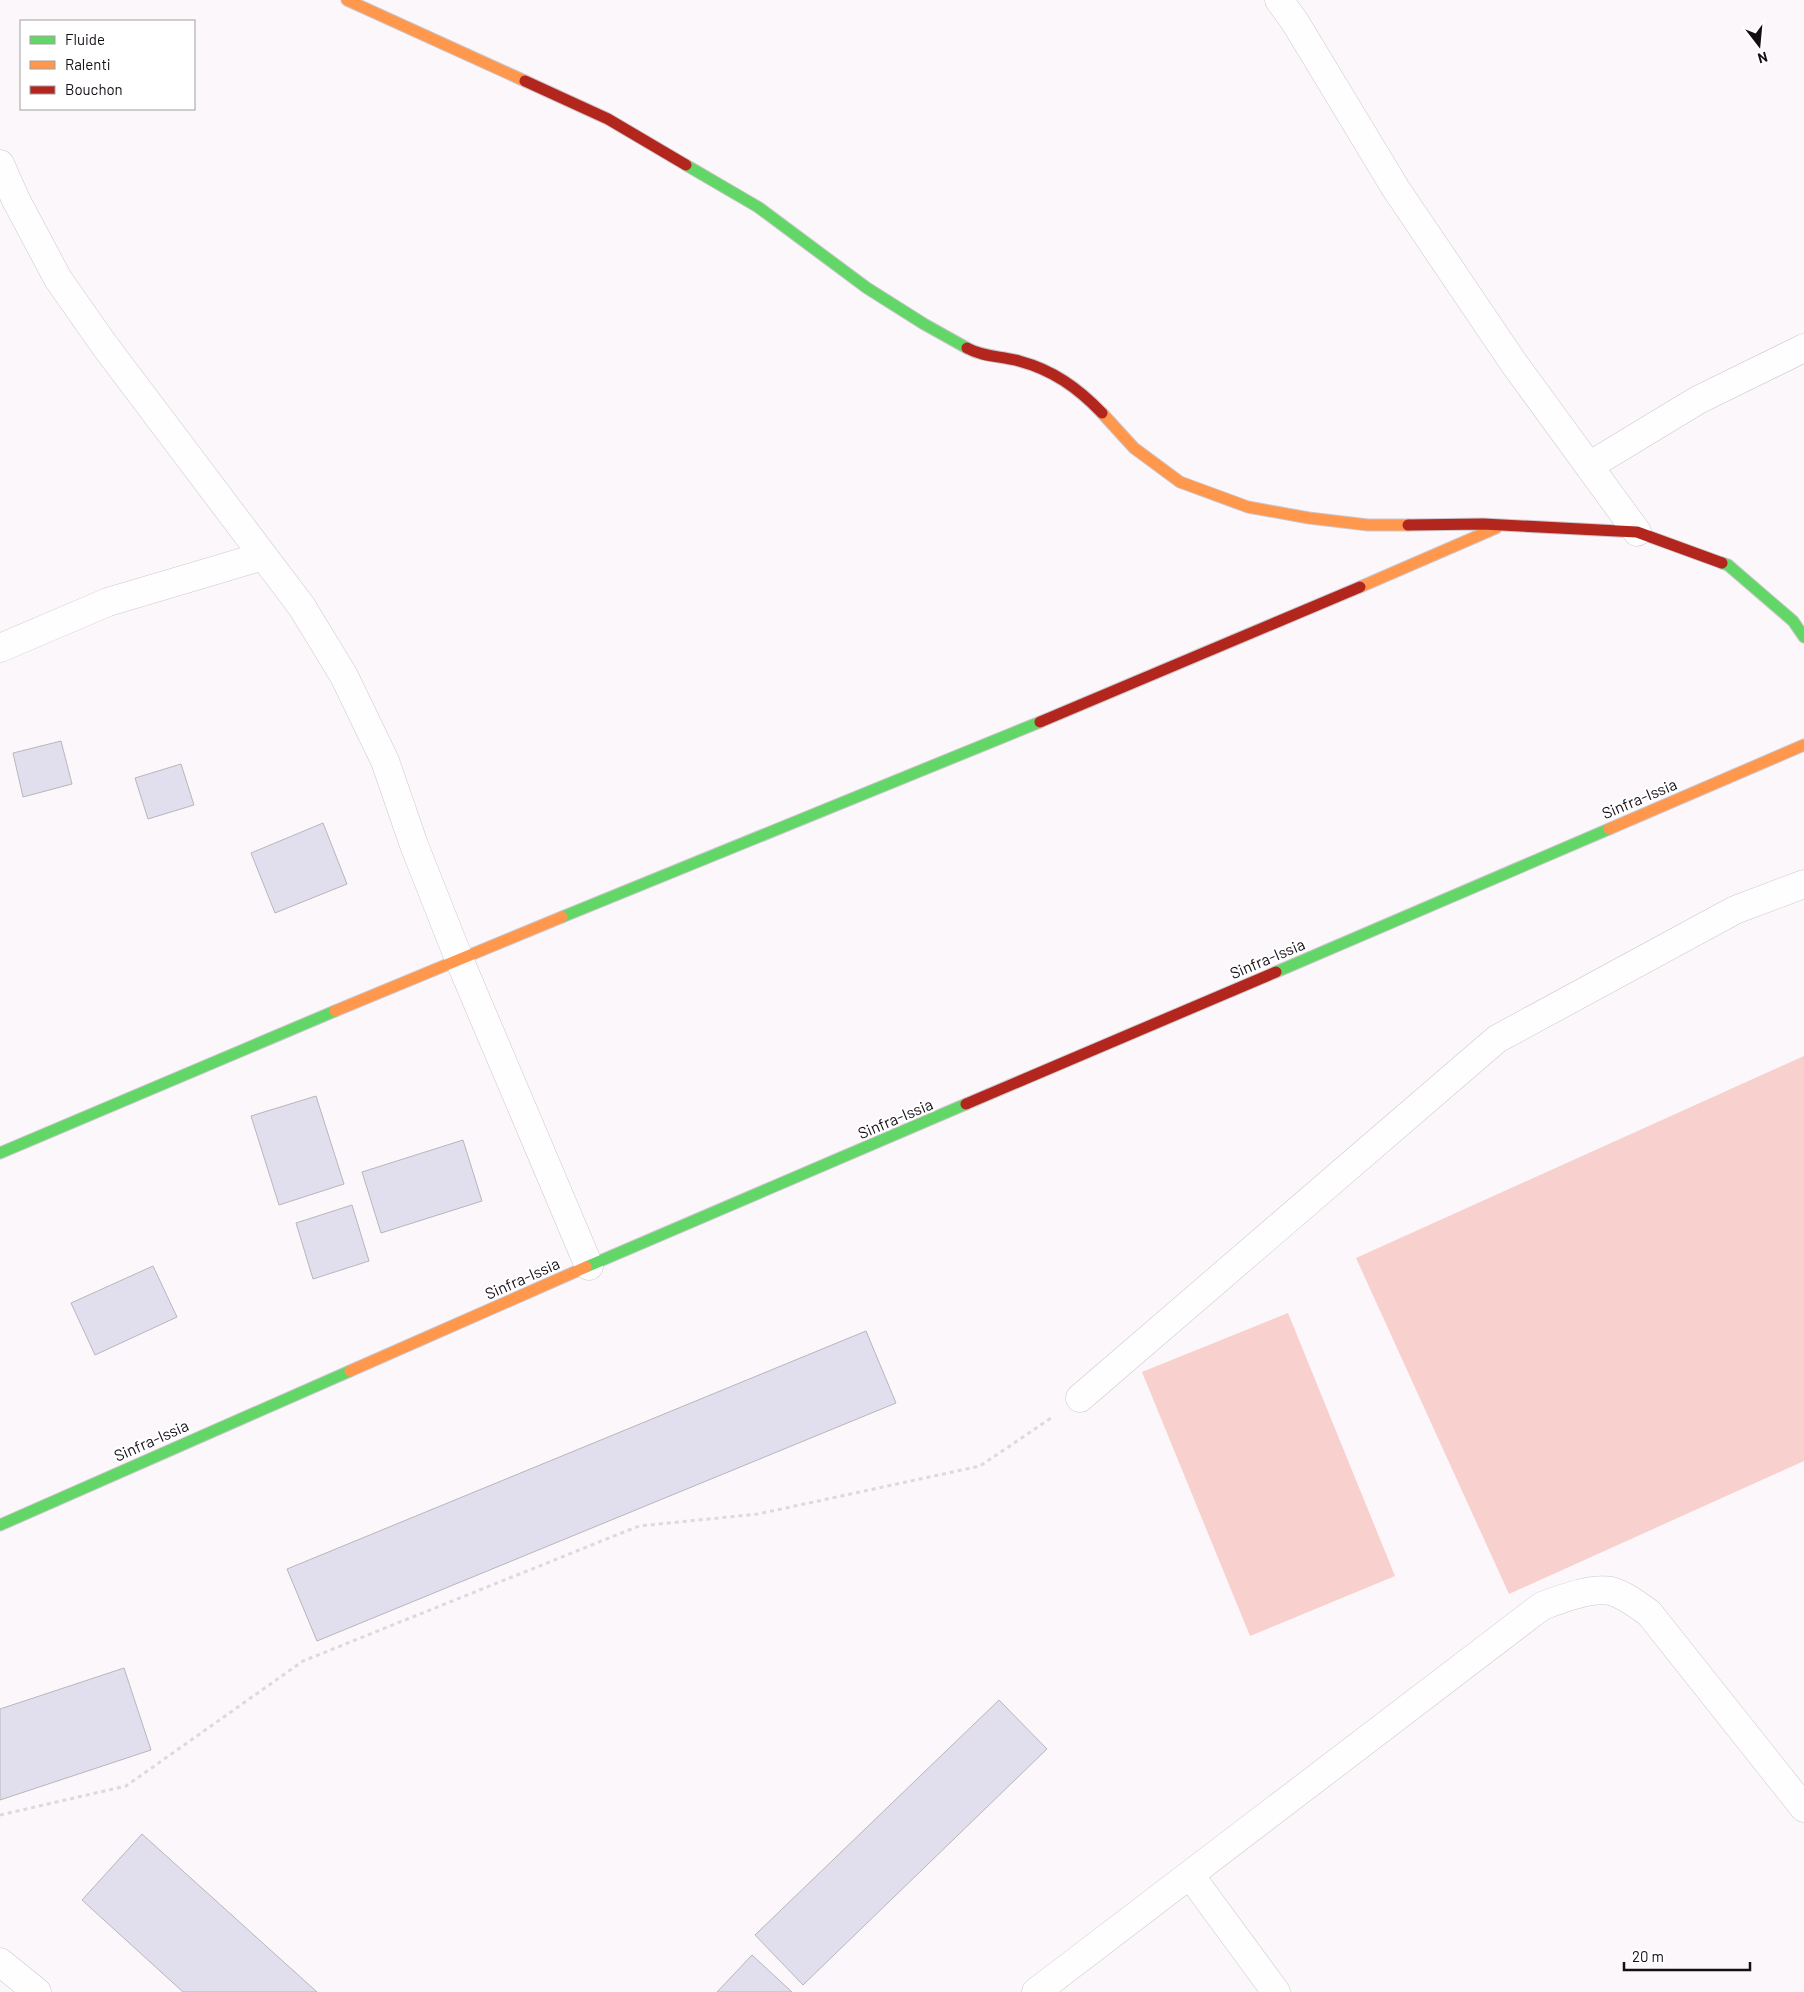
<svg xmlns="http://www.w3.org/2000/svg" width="1804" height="1992" viewBox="0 0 1804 1992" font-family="Barlow,sans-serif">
	<rect width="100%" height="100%" fill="#fbf7fb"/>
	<!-- green -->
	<path fill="#f8d0cd" d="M1804,1056v405l-295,133 -153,-336z
		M1288,1313l107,263 -145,60 -108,-264z"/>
	<!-- building -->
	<path fill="#e1deed" stroke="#b8b6bc" d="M61,741l11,43 -49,13 -10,-44z
		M181,764l13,41 -46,14 -13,-41z
		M323,823l24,61 -72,29 -24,-60z
		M316,1096l28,88 -65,21 -28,-89z
		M463,1140l19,61 -101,32 -19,-61z
		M352,1205l17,56 -56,18 -17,-56z
		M153,1266l24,51 -82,38 -24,-52z
		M866,1331l30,72 -579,238 -30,-72z
		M124,1668l27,82 -151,50v-91z
		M999,1700l48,49 -244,236 -48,-50z
		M142,1834l175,158h-134l-101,-92z
		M752,1955l40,37h-75z"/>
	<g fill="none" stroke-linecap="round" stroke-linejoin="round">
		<defs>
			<path id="street" d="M1279,0l16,22 101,167 117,173 124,170
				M0,164l16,36 42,79 47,67 197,261 42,69 41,85 29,84 45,114 130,307
				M1589,466l109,-66 106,-52
				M0,648l108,-46 155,-46
				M1080,1398l417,-359 238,-129 69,-26
				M1190,1875l86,117
				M0,1962l37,30
				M1036,1992l506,-386c19,-7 50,-19 69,-15 14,4 27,14 38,22l155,195"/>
			<path id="fast" d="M686,165l72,42 109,81 57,36 43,24
				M1722,563l6,2 65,56 11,16
				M562,917l478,-195
				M1276,972l333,-143
				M0,1153l335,-142
				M586,1267l380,-163
				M0,1525l350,-154"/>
			<path id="slow" d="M347,0l178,81
				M1102,413l32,35 46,34 68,25 61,11 59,7h40
				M1360,587l136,-59
				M1609,829l195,-84
				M335,1011l227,-94
				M350,1371l236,-104"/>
			<path id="jam" d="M525,81l83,38 78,46
				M967,348c16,9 34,8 52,13 34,9 59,27 83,52
				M1408,525l75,-1 154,8 85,31
				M1040,722l320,-135
				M966,1104l310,-132"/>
		</defs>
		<!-- street casing -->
		<use href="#street" stroke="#ccc8cd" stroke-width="29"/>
		<!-- fast casing -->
		<use href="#fast" stroke="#ccc8cd" stroke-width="13"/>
		<!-- slow casing -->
		<use href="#slow" stroke="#ccc8cd" stroke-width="13"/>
		<!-- jam casing -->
		<use href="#jam" stroke="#ccc8cd" stroke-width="13"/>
		<!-- path -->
		<path stroke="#dcdadc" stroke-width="3" stroke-dasharray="4 4" stroke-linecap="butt" d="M0,1815l126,-29 177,-125 336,-135 119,-12 222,-48 71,-48"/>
		<!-- street -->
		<use href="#street" stroke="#fefefe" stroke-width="28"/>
		<!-- fast -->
		<use href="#fast" stroke="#63d668" stroke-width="11"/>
		<!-- slow -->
		<use href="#slow" stroke="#ff974d" stroke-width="11"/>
		<!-- jam -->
		<use href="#jam" stroke="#b3261e" stroke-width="11"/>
	</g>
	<g text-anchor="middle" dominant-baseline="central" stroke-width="4.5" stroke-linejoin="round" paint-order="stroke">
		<!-- street labels -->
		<g font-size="16" fill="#140e15" stroke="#fff">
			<text transform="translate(1639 798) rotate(-23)">Sinfra-Issia</text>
			<text transform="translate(1267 958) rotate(-23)">Sinfra-Issia</text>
			<text transform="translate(895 1118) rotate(-23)">Sinfra-Issia</text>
			<text transform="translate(522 1278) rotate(-24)">Sinfra-Issia</text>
			<text transform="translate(151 1440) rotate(-24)">Sinfra-Issia</text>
		</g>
	</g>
	<!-- legend -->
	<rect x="20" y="20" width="175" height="90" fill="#ffffff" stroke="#a19fa1"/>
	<rect x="30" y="36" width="25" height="8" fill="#63d668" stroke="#a19fa1"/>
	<text x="65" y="45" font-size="15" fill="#140e15">Fluide</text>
	<rect x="30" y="61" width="25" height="8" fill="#ff974d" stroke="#a19fa1"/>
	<text x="65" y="70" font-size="15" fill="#140e15">Ralenti</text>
	<rect x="30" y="86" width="25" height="8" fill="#b3261e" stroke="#a19fa1"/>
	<text x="65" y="95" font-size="15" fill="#140e15">Bouchon</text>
	<!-- north arrow -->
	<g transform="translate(1759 45) rotate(164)" stroke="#ffffff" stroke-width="4" paint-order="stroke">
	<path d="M0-4L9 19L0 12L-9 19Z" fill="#140e15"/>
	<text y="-8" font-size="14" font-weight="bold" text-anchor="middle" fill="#140e15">N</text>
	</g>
	<!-- scale -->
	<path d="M1624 1962v8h126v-8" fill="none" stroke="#140e15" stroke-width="2.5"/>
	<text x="1632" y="1962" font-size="15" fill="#140e15" stroke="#ffffff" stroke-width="4" paint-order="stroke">20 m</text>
</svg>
